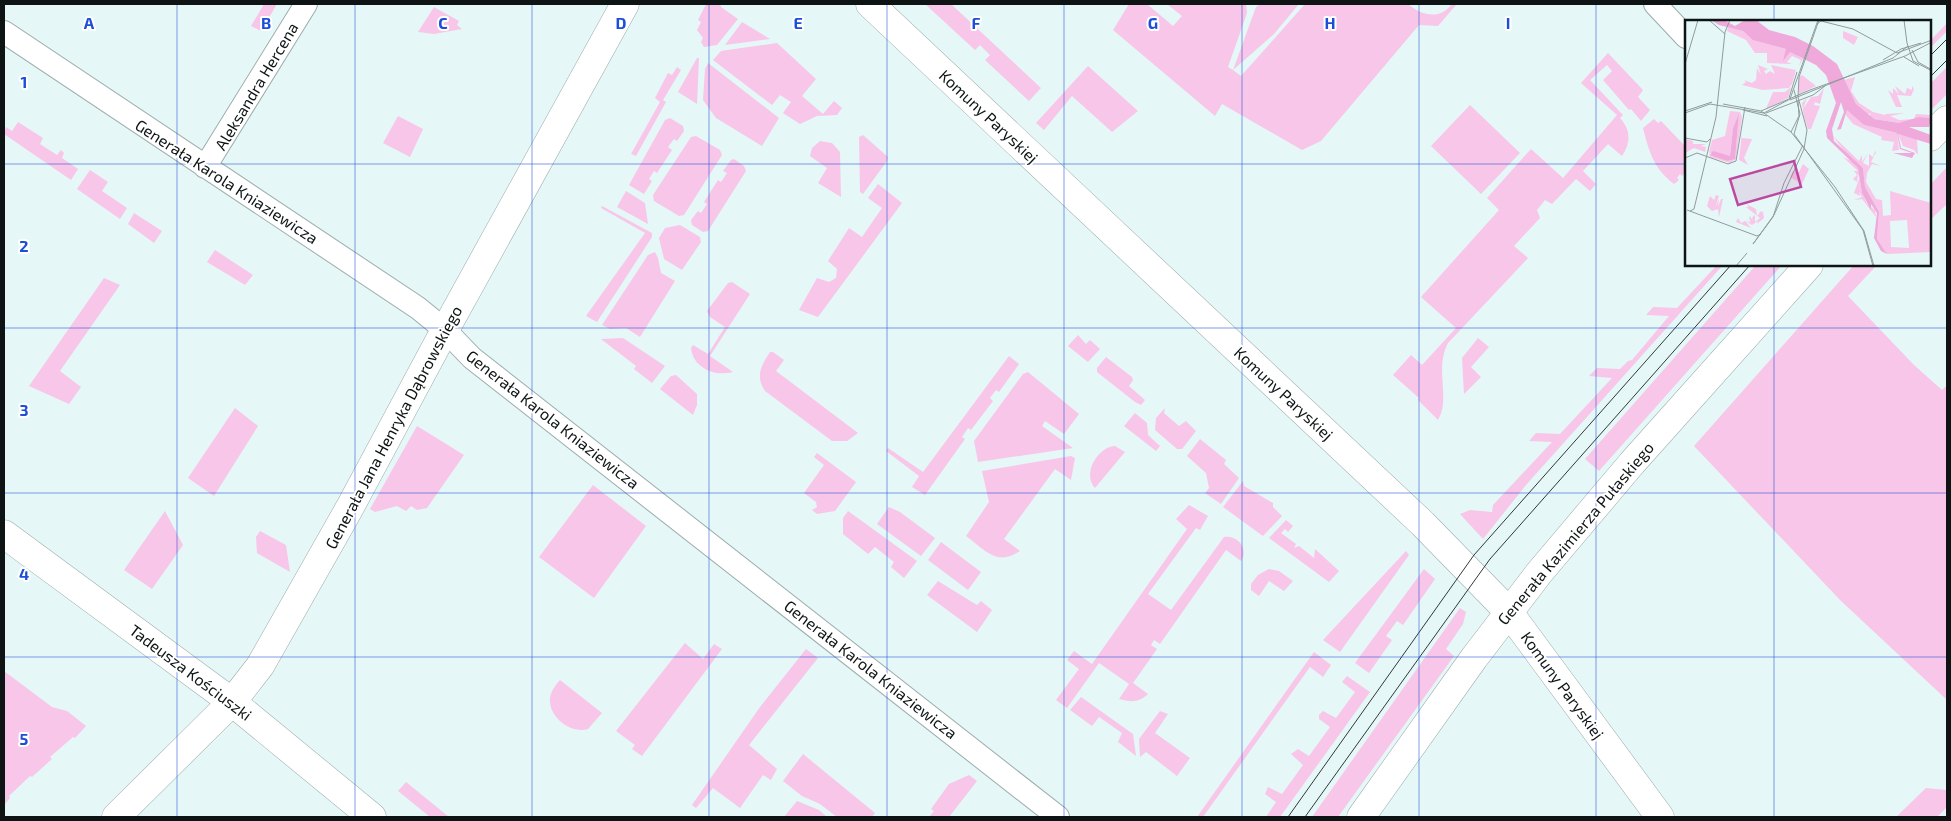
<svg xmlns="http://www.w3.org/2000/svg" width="1951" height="821" viewBox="0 0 1951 821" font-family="'Exo 2',sans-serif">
	<rect width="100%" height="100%" fill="#e6f7f7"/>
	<!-- green -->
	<path fill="#f8c6e8" d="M264,4h13l-16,27 -10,-5z
		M706,4h14l1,3 17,12 -21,26 -13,2 -3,-5 2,-4 -6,-8 4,-8 -3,-2z
		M925,4h26l90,84 -12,13 -44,-41 5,-5 -10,-10 -5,5z
		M1129,4h18l26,22 9,-10 -15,-12h79l1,9 -19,54 5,3 23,-63 4,-3h39l-25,30 -41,36 8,6 64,-72h103c14,12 32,16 44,0h5l-19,22 -19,-1 -98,116 -19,9 -80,-46 -7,12 -102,-86z
		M434,7l25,14 -2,4 5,4 -28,5 -16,-2z
		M742,22l28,17 -45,6z
		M1947,23v8l-17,17v-7z
		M777,43l39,36 -14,17 21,18 11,-13 8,7 -5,7 -20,1 -17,8 -17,-11 8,-11 -11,-7 -8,10 -59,-45 8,-9z
		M1608,53l35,37 -5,7 12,13 -9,11 -10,-12 -2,1 -26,-30 9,-9 -5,-6 -17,15 33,35 -3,3c11,12 11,25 2,38l-14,-12 -25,27 13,13 -6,7 -14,-12 -24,25 -7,-4 -8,10 3,8 -26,28 14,12 -80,85c-14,27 3,54 -10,77l-20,-20 1,-2 -26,-23 18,-20 11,10 34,-37 -35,-31 78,-87 -12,-12 44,-49 32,29 54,-63 -36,-32z
		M697,58h2l-2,46 -19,-12z
		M708,63l71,55 -17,28 -46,-28 -13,-18 2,-31z
		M1088,66l50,45 -26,21 -40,-36 -28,34 -8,-7z
		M677,67l4,3 -18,30 3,2 -30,54 -5,-2 29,-52 -5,-4 13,-25 4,2z
		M1947,67v27l-17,17v-27z
		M1470,105l50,48 -39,41 -50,-48z
		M398,116l25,13 -13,28 -27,-14z
		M670,118l13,8 1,5 -7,10 -3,-2 -6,8 4,3 -15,23 -3,-2 -5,8 3,2 -8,13 -15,-9 36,-65z
		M1654,119l4,4 3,-2 25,26v25l-4,4 -2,-2 -3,4 2,2 -5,4c-20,-15 -25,-32 -31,-56z
		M18,122l25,16 -3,6 17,11 4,-5 3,3 -2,5 16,11 -7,11 -67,-46 2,-7 6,4z
		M863,135l25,22 -1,4 -24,33 -3,-2 -1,-55z
		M696,136l24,14 2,5 -38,60 -5,1 -25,-15 -1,-6 38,-58z
		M820,141l12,2 8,9 1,45 -23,-14 9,-15 -17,-12 2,-8z
		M734,159l10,7 2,5 -38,60 -5,1 -11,-7 -1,-5 7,-9 3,2 6,-9 -3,-2 14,-22 3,2 6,-9 -4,-2 8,-11z
		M1947,167v37l-17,16v-35z
		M90,170l18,12 -6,9 25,17 -7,11 -43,-30z
		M878,184l24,19 -84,114 -19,-7 18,-32 12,4 7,-4 1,-9 -9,-8 21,-33 13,9 20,-29 -14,-10z
		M626,191l19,12 3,21 -31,-17z
		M602,206l50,27v4l-55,85 -11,-6 59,-83 -44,-25z
		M134,213l28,18 -8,12 -26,-19z
		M680,225l20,12 1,5 -19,28 -18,-11 -5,-21 6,-10z
		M215,250l38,25 -8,10 -38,-23z
		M655,252l3,6 3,15 14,8 -35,56 -14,-9 -16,1 -8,-4 46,-70z
		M1717,265h6l-197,220 -43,54 -23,-25 10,-4 22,2 1,-7 59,-63 -23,-1 7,-8 24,1 52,-56 -23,-2 8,-8 23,1 8,-8 4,-1 37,-44 -23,-1 7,-8 24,1z
		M1756,265h26l-183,206 -14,-12z
		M1854,265h23l-29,31 66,69 28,25 5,-5v315l-107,-100 -146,-154z
		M104,278l16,7 -60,86 21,16 -12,17 -40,-18z
		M732,282l18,12 -40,62 23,16c-18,5 -40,-4 -42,-24l2,-3 15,9 17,-27 -15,-10 -3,-6 21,-28z
		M1078,335l8,9 4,-4 10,9 -12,13 -20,-16z
		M623,338l42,28 -13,17 -18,-14 2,-3 -35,-27z
		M1478,338l11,9 -18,20 10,10 -17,17 -2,-36z
		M770,352h3l11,8 -8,11 82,62 -11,8h-15l-67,-50c-10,-15 -4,-25 5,-39z
		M1009,356l10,8 -20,28 -3,-2 -6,8 3,3 -22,29 -3,-2 -6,9 3,2 -40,56 -13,-8 7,-11 -33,-25 2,-3 35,24z
		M1106,357l26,20 1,3 -4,6 16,14 -4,5 -6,-3 -38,-30v-4z
		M1028,372l51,42 -15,20 -19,-13 -3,5 31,22 -95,14 -4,-21 49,-67z
		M676,375l21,19v11l-4,10 -33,-26 11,-13z
		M235,408l23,18 -44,70 -26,-18z
		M1165,408l-1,5 15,13 7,-5 10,10 -14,18h-5l-22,-19 1,-12z
		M1135,413l12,10 1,12 12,11 -4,5 -32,-25z
		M417,426l47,29 -37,53 -10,2 -6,-4 -5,5 -9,-5 -22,6 -5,-3z
		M1200,439l26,21 -2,4 15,14 -18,26 -16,-11 4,-5 -3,-15 -19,-17z
		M1115,446l10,6 -30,36c-13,-13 2,-41 20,-42z
		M817,453l39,29 -21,29 -18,3 -5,-4 5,-3 -1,-5 -12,-9 20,-28 -10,-8z
		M1071,456l4,2 -4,22 -16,-11 -51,70 16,12c-23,16 -35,-1 -54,-15l23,-34 -7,-31z
		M1243,481l1,5 29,17v4l9,9 -19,20 -40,-29z
		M593,485l53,41 -52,72 -55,-41z
		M1189,505l19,11 -8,14 -4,-2 -48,66 23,16 53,-73c14,-2 25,12 17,24l-15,-11 -66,94 -6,-4 -3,5 6,4 -24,34 15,11c-9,9 -18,8 -29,5l10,-15 -30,-21 -32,45 -11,-8 23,-31 -12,-9 7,-9 18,13 95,-135 -11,-10z
		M889,507l11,5 35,26 -14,18 -44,-32z
		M165,511l18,34 -31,44 -28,-19z
		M848,511l69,50 -13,17 -13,-11 3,-5 -19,-15 -7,7 -25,-20v-16z
		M1286,520l7,6 -5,6 -3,-3 -4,4 15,11 -2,4 5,-2 15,12 1,-9 24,22 -10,11 -60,-44z
		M260,531l26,14 4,27 -33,-19 -1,-16z
		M941,542l40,30 -13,18 -40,-30z
		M1406,551l3,4 -69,97 -17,-12z
		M1269,569l10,2 14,10 -9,10 -15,-10 -10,15 -8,-6v-6l7,-9z
		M1424,569l11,10 -32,46 -6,-4 -11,15 6,4 -23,33 -14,-10z
		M938,581l39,24 4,-4 11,9 -15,22 -50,-37z
		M1460,608l6,4 -3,12 -17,25 8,7 -116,161h-26z
		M685,643l18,16 11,-15 8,5 -80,107 -10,-7 3,-4 -19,-14z
		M806,649l12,9 -69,87 28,24 -6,11 -8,-5 -23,33 -27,-20 -17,20 -4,-3 68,-98z
		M1314,652l17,13 -8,12 -13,-10 -107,150h-6z
		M4,671l48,36 15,4 19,15 -11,12 -2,-1 -23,20 2,2 -20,18 -2,-1 -21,20 1,2 -6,7z
		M1347,676l23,16 -90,125h-14l10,-15 -11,-8 3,-7 14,7 21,-29 -12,-11 7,-5 11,7 21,-29 -11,-8v-4l4,-4 13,7 19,-26 -13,-10z
		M560,680l42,33 -14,16c-16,5 -37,-10 -38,-27 -1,-9 5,-16 10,-22z
		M1081,697l52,37 3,22 -18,-14 4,-9 -23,-16 -7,9 -22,-16z
		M1160,711l8,3 -13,19 35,25 -13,18 -31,-24 -6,5 -1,-18z
		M803,754l72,59 -3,4h-35l-17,-13 -18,-8 -19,-15z
		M969,775l8,6 -28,36h-20l5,-6 -3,-2 18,-25z
		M406,782l43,35h-19l-32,-26z
		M1926,788l21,2v17l-10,10h-41z
		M797,801l22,9 8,7h-43z"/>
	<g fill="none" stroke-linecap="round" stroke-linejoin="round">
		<defs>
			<path id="street" d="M1655,4l31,33
				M4,32l414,276 27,22 27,28 586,459
				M205,167l101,-163"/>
			<path id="secondary" d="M870,4l553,520 85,87 152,206
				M1930,137l17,-17
				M4,534l228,168 140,115
				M116,817l116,-115 28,-36 89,-157 96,-179 180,-326
				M1361,817l113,-159 65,-85 93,-110 177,-198"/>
		</defs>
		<!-- street casing -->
		<use href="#street" stroke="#9bacac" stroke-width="24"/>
		<!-- secondary casing -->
		<use href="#secondary" stroke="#9bacac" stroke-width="29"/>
		<!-- street -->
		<use href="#street" stroke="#fff" stroke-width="22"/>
		<!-- secondary -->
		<use href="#secondary" stroke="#fff" stroke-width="28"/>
		<!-- tram -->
		<path stroke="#313939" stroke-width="1" d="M1930,56l17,-17
			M1930,77l17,-17
			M1288,817l186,-262 257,-290
			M1305,817l185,-258 260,-294"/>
	</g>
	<!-- grid -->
	<path fill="none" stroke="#1d4ed8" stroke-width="1" stroke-opacity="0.55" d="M177,4v813M355,4v813M532,4v813M709,4v813M887,4v813M1064,4v813M1242,4v813M1419,4v813M1596,4v813M1774,4v17M4,164h1682M1930,164h17M1774,265v552M4,328h1943M4,493h1943M4,657h1943"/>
	<g text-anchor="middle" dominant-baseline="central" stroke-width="4" stroke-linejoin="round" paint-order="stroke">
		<!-- street labels -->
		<g font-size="16" fill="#0e1414" stroke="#fff">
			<text transform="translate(256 86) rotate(-59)">Aleksandra Hercena</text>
			<text transform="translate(989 116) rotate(43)">Komuny Paryskiej</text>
			<text transform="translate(227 181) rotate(33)">Generała Karola Kniaziewicza</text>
			<text transform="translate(1284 393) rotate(43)">Komuny Paryskiej</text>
			<text transform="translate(553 419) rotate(38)">Generała Karola Kniaziewicza</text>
			<text transform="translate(393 427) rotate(-62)">Generała Jana Henryka Dąbrowskiego</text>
			<text transform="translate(1575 533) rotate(-50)">Generała Kazimierza Pułaskiego</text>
			<text transform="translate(871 669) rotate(38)">Generała Karola Kniaziewicza</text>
			<text transform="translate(191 672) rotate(37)">Tadeusza Kościuszki</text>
			<text transform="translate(1563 685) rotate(54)">Komuny Paryskiej</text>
		</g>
	</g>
	<!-- overview -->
	<g transform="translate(1685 20)">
		<rect width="246" height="246" fill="#e6f7f7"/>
		<path d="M43,7l15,4 10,8 33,10 17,10 -4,7 2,-6 -9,-4 -5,6 5,2 -25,-1v-10h-12l-9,-13 -19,-9zM158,11l15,6 -4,8 -11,-7zM73,45l10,4 -4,2 2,3 4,-3 5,3 -4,-9 25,5 -4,14 -3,4 -26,2 -21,-5 4,-3 -2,-2 8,3 4,-3 1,-12 4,7zM117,55l14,11 -17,8v-17zM170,57l-4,14 8,12 14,9 12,3 1,-1 19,-1 -15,3 9,4 15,-1 2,-5 15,1v3l-12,-1 -8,5 -12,1 -25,-4 -5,-2 2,-4 -4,2 -8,-5 -15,-30zM227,66l2,3 -3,7 -14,-1 5,12h-6l-8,-17 5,4v-6l6,6 -4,-8 10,8 2,-6 5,2zM106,67l-3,11 -22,11 7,-17h12zM139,68l-4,16 -5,-2 -1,3 6,1 -9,23h-3l-4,-12 -2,-14 5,-5 -4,11 8,-12 7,-1zM162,89l17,16 33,8 2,17 -7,1 2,-9 -13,-2 1,-3 -29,-13 -8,-10zM45,91l10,1 2,5 -6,42 -6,4 -20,-6 -1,-3 18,7 8,-3 4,-45 -6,15 -3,28 -21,-3 3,-13 13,-4zM57,114v4l10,1 -8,19 4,7 -9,-5zM213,114l19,5 1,16 -4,-5 -11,-4zM147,115l27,26 3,-6v7l6,-9 -5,10 6,3v-12l4,3 2,-6 1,1 -5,10 10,4 -9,-2 -5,9 -1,9 10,17 6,1 1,16 8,-1 -1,-24 41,12v49l-44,2 -10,-15 2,-27 -14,-25 -2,-19 -18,-16zM222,200l2,28 -18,-1 -1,-26zM0,119l8,2v3h13l-5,2 5,1 -1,5 -11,-4 -9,5zM158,137l8,4 7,7 4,25 5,11 8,6 1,7 -14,-18 -8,1 8,-3 -3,-5 1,4 -6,-3 5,-14 -1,-6 -1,9 -4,-3 4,-4 -3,-4h4zM118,144l6,5 -7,15 -12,-7 3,-6 6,1zM31,175l3,1 -4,12 4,-9 -1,8 3,-8h2l-4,18 -1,-8 -6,2 -5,-5 3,-10 4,4zM61,184l10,5 1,7 4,-5 -4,-2 6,3 1,6 -7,6 1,-3 -6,4 -6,-3 5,6 -15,-6 2,-4 3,5 4,-2 6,3 -4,-4 4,2 -2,-4 1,-2 3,5 -1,-3 2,-3 1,1v6l5,-4 -14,-11h3z" fill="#f8c6e8" fill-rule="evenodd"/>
		<path d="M26,0h13l11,6 10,-6h11l13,10 26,7 18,9 24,18 19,40 18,15 25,4 20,-6 12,1 -2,9h-20l22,8v9l-33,-10 3,14 14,5 -3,5 -19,-5h19l-12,-4 -3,-16 -33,-8 -17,-15 -6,19 -4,1 7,-18 -3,-10 -9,27 2,12 29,27 2,19 14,25 -2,27 10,15 -6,-3 -7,-13 3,-25 -6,-9v6l-9,-17 -4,-25 -31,-30 -1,-7 10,-28 -10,-28 -10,-10 -26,-13 -7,9 3,-12 -33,-9 -10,-9 -24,-6zM54,93l-4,46 -8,2 -17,-6 3,-4 17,5 3,-28z" fill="#efa9db"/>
		<path fill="none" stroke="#909c9c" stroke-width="1" d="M24,0l16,14M219,0l3,23 6,18 19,10M132,4l4,-3 32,8 44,24 35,-13M227,30l6,12 14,8M219,37l15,9M198,40l18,-11 20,-6M0,44l13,-44M109,70l6,24 -6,20 69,96 10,36M104,78l8,-26M105,80l103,-42 15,-12M38,84l38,7 30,21 44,55 29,44 10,35M58,90l24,6M0,91l27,-9M76,91l49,-21 95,-34 27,-14M0,93l25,-9 54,9 26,-14 28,-79M81,93l47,-18 12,-9M106,112l8,-16 -1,-16M0,118l22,4 3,-3M0,138l12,-5 31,11 8,-3 9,-54M2,190l70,26 4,-2M5,191l4,-2 22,-92 9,-85 5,-12M68,224l21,-29 30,-66 3,-19 -9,-33 1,-20 20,-57M68,224l20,-27 11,-34 19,-38M51,246l11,-13"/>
		<path fill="#bc48a2" fill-opacity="0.15" stroke="#bc48a2" stroke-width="2.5" d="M109,141l7,26 -63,18 -8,-26z"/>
		<rect width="246" height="246" fill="none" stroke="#0e1414" stroke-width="2.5"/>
	</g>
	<g font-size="16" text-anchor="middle" font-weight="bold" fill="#1d4ed8" stroke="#fff" stroke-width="4" stroke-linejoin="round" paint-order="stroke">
		<text x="89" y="29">A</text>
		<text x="266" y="29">B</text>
		<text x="443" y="29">C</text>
		<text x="621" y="29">D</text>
		<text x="798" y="29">E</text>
		<text x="976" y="29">F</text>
		<text x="1153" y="29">G</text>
		<text x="1330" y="29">H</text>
		<text x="1508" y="29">I</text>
		<text x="24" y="88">1</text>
		<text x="24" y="252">2</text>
		<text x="24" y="416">3</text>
		<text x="24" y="580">4</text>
		<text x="24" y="745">5</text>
	</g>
	<!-- border -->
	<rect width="1951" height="821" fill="none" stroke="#0e1414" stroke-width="10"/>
</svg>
